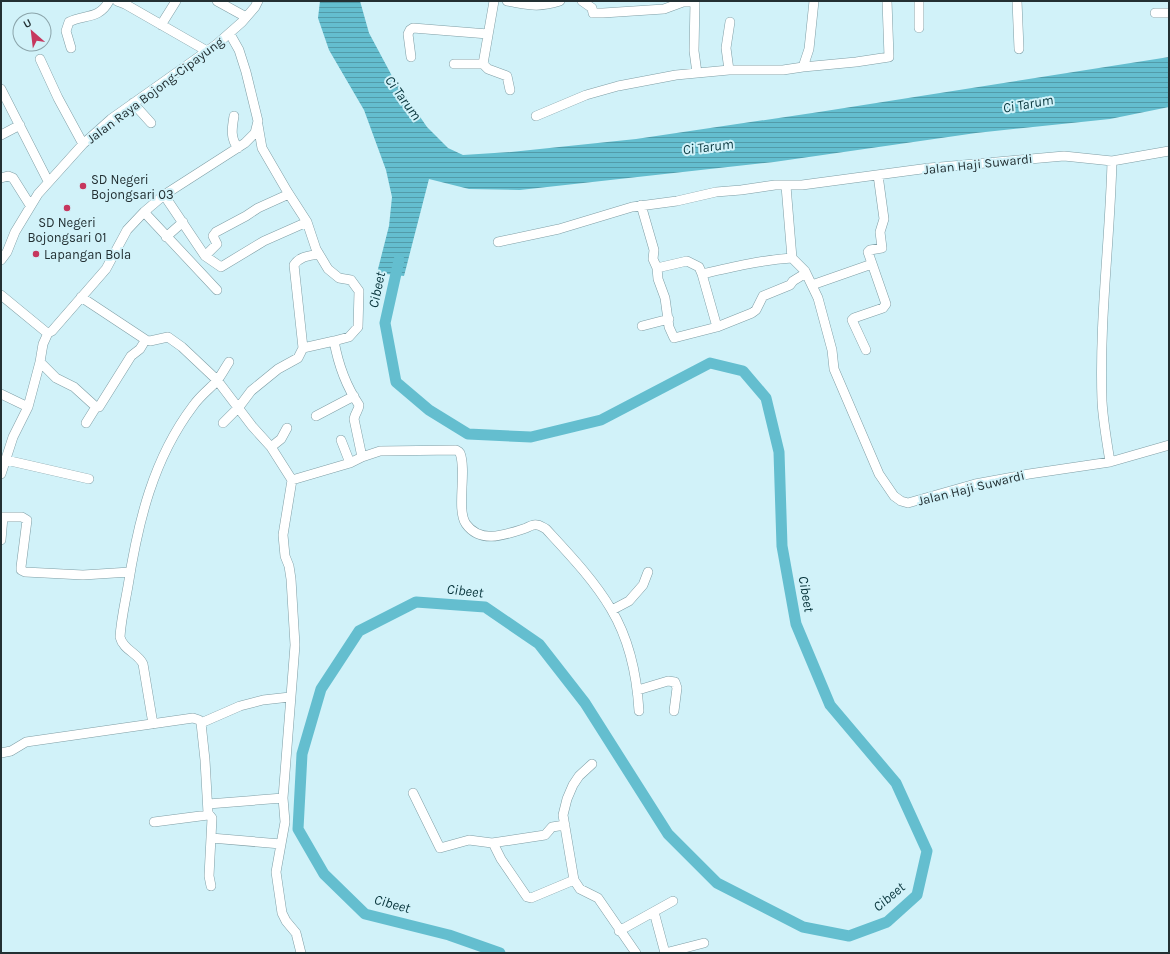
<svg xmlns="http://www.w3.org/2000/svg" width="1170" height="954" viewBox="0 0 1170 954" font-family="Karla,sans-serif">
	<defs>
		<pattern id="water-rules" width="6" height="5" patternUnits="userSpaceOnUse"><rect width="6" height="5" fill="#64becf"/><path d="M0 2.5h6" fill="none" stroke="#529ba9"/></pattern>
	</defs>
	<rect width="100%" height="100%" fill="#d1f2f9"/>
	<!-- water -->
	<path fill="url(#water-rules)" d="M320,1h40l9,32 23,43 35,51 21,21 15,7 48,-3 125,-13 183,-27 350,-55v50l-59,12 -134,14 -202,29 -254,28 -51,-1 -40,-10 -25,97 -27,-3 12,-47 3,-29 -6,-27 -22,-60 -35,-60 -11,-32z"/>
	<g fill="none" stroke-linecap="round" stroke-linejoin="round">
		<!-- river -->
		<path stroke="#64becf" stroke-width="11" d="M399,260l-14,63 11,59 33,28 39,24 63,3 70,-17 109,-57 33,8 23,27 13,54 3,94 14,78 34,81 66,78 31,68 -10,44 -30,27 -38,14 -46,-9 -86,-44 -49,-49 -83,-131 -46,-59 -54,-37 -69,-5 -57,29 -38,58 -19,65 -4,75 26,45 41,40 84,21 51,18"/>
		<defs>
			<path id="minor" d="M117,1l8,3 82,47
				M217,1l29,16
				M494,1l-11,63 5,5 19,7 3,14
				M507,1c23,4 30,7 53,0
				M582,1l10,7 1,5h10l61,-4 19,-7h12
				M695,1l-1,50 3,22
				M1017,1l2,48
				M1155,13h14
				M161,25l15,-24
				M919,28v-27
				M71,48l-5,-17 3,-9c15,-8 30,-2 40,-21
				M411,57l-3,-23 2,-4 3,-2 75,6
				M40,59l18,39 25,46
				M454,64h29
				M803,67l53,-5 33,-5 -2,-56
				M729,70l-3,-22 4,-26
				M1,89l47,92
				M133,103l18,20
				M234,116c-2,12 -4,22 4,32
				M536,116l50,-21 32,-9 58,-11 53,-5h54l20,-3 6,-18 5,-48
				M258,125l4,23 25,43 20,31 9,27 12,20 11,9 12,2 8,11 -1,36 -9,10 -15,4c4,22 12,45 25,64 0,5 -4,8 -5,14l8,38
				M1,135l19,-10
				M1,178l7,-2 5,2 17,27
				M786,186l6,72 13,13 13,27 14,52 2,19 45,105 15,22 7,5 7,2 67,-19 54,-10 81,-12 59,-17
				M164,195l41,61 16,11 43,-26 43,-19
				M641,205l13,45 -1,9 4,9 1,11 7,19 4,29 5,11 43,-11 35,-14 4,-3 7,-14 27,-11 3,-4 13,-8
				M144,212l73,78
				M166,237l17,-15
				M498,242l61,-13 73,-22 45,-6 39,-9 25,-2 34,-5h27l127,-17 79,-7 56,-5 48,5 57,-10
				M205,256l12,-12 -4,-8 3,-4 30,-16 12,-8 31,-14
				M1,260l6,-8 8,-20 23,-38 45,-50 28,-25 106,-75 25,-22 13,-15 3,-6
				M657,268l30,-7 12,6 3,7 15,53
				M702,274c30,-7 60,-14 90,-16
				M812,285l60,-21
				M1,295l45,37 2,1 4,-2 54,-62 21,-39 17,-18 20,-17 81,-52 10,-10 3,-12 -12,-49 -7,-22 -9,-16
				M81,297l65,43 4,1 18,-4 14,10 35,33 35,46 19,21 21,33 -9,55 2,21 4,10 2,13 4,66 -12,153 2,24 -9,50 6,41 4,8 10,12 5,20
				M642,326l27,-7
				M303,348l31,-7
				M866,350l-14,-30 2,-2 29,-10 3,-4 -18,-52 2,-2 12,-2 -2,-16 4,-13 -6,-44
				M40,362l16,16 18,9 22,20h3l32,-51 9,-7 3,-5
				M1,394l27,13
				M316,416l38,-20
				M86,423l10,-16
				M223,423l16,-16 12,-16 27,-22 20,-11 5,-10 -9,-83c6,-9 15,-9 25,-11
				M341,440l9,23
				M271,447l10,-8 6,-11
				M6,460l83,19
				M1110,462c-3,-20 -7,-41 -8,-61 -3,-79 8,-161 10,-240
				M1,474l12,-37 15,-30 12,-45 3,-18 5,-11
				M292,480l58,-17 12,-6 18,-6 76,-1c2,1 3,1 4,3 7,18 -4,57 6,71 15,21 41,10 60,4 2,-1 6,-3 8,-3 5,-1 8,2 12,4 23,25 48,51 65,80 18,30 26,68 28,102
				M1,517h21l5,3 -6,47v3l4,2 58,3 47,-3
				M1,540l2,-23
				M612,610l17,-9 14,-16 5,-13
				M638,690l30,-9 7,1 2,6 -3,23
				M201,723l39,-17 23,-6 27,-3
				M153,724l-10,-60c-5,-11 -20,-14 -23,-27 1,-17 5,-34 8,-51 10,-64 25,-127 65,-180 6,-9 15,-16 23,-24 5,-6 9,-14 13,-20
				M1,753l10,-2 15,-9 167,-24 6,2 2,3 4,37 3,53 4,5 -3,58 2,10
				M592,764l-13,12 -6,9 -6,14 -4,16 11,65 6,9 18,9 38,55
				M413,793l27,55 29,-8 23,3 53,-8 7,-8 13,-2
				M208,804l75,-6
				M154,822l54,-7
				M211,838l70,6
				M493,843l8,16 26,38 4,1 43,-18
				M654,912l11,41 39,-10
				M619,931l54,-30"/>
		</defs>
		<!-- minor casing -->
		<use href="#minor" stroke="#7f9ea5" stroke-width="10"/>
		<!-- minor -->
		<use href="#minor" stroke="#fff" stroke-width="9"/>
	</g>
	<!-- markers -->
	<g fill="#c6375e" stroke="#d1f2f9" stroke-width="1.5">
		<circle cx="83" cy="186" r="4"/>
		<circle cx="67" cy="208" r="4"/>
		<circle cx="36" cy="254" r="4"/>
	</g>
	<g text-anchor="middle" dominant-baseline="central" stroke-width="4" stroke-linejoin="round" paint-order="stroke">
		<!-- street labels -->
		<g font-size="13" fill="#233033" stroke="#d1f2f9">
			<text transform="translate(155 90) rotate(-37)">Jalan Raya Bojong-Cipayung</text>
			<text transform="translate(978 164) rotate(-6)">Jalan Haji Suwardi</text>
			<text transform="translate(971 488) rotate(-14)">Jalan Haji Suwardi</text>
		</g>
		<!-- poi labels -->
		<g font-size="13" fill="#233033" stroke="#d1f2f9" text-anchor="start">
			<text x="91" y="179">SD Negeri<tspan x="91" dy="15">Bojongsari 03</tspan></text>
			<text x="67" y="222" text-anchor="middle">SD Negeri<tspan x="67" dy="15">Bojongsari 01</tspan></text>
			<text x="44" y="254">Lapangan Bola</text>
		</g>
		<!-- water labels -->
		<g font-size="14" font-style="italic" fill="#08353c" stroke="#d1f2f9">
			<text transform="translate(403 98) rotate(54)">Ci Tarum</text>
			<text transform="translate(1028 104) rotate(-10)">Ci Tarum</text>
			<text transform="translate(708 147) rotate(-7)">Ci Tarum</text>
			<text transform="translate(377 290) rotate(-78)">Cibeet</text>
			<text transform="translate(465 591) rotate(6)">Cibeet</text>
			<text transform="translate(806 594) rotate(80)">Cibeet</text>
			<text transform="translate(889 897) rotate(-40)">Cibeet</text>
			<text transform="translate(392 904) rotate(15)">Cibeet</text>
		</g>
	</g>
	<!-- border -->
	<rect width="1170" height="954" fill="none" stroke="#233033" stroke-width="4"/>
	<!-- north arrow -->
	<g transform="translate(32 32) rotate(332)"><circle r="19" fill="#d1f2f9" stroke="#8ba4aa"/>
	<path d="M0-3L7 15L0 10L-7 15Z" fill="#c6375e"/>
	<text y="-6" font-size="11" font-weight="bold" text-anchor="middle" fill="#233033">U</text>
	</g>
</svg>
